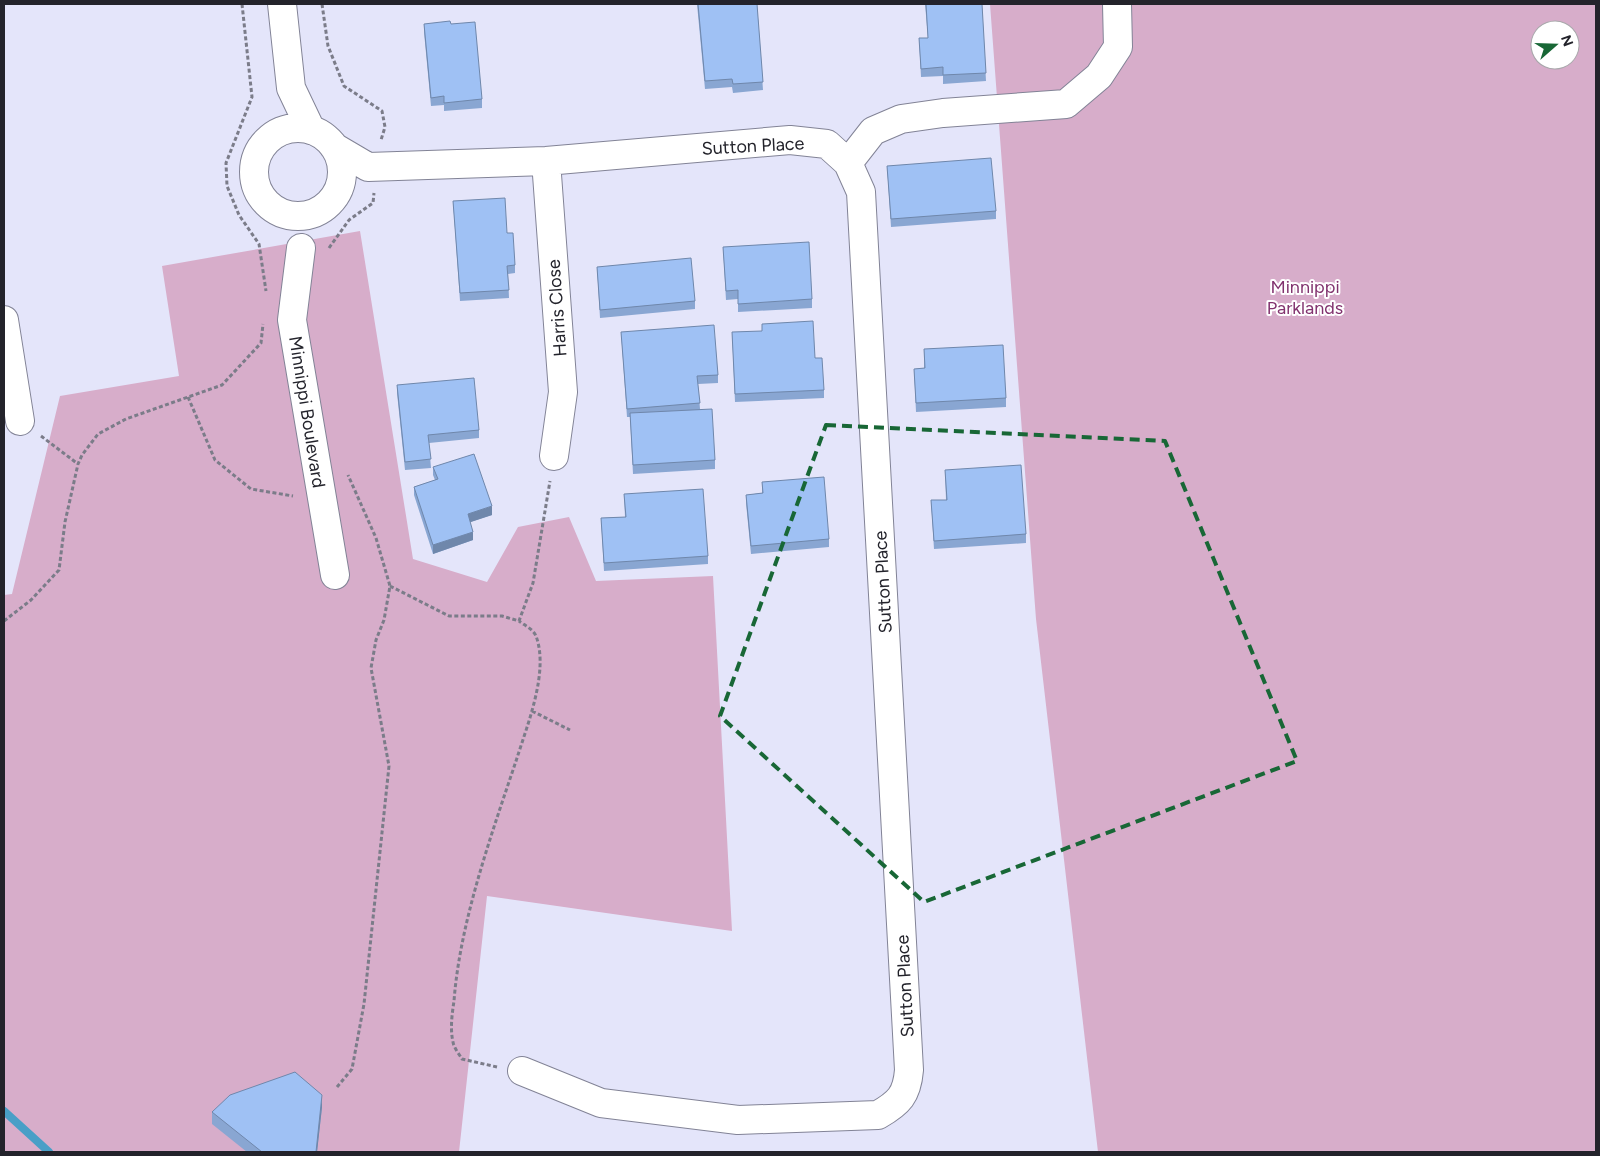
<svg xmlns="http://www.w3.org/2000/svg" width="1600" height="1156" font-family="Figtree,sans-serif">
<rect width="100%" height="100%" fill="#e4e5fa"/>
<path fill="#d7adca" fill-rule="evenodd" d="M990,4H1596V1152H1098L1036,619ZM1540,30H1570V60H1540Z
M360,231L413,559L487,582L518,527L569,517L596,581L713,576L732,931L487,896L459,1152H4V595L12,594L60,396L179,376L162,266Z"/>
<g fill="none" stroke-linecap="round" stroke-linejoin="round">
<path stroke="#499fc7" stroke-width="8" d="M4,1111L49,1152"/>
<g stroke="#828396" stroke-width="30">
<path id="minor" d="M282,4L291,88L311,130
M254 172a44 44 0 1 1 88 0a44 44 0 1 1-88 0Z
M334,147L368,167L546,161L790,140L827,144L848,163L861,192L909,1070C907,1095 899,1103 878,1115L738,1120L601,1103L522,1071
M546,161L563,392L554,456
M848,163L873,131L901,119L943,113L1066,104L1099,76L1118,47L1117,4
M301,248L292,320L335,575
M4,320L20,421"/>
</g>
<path stroke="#7b7c89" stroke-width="3" stroke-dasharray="4 2.5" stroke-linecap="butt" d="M242,4L252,97L226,163L227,186L239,215L259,244L266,291
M322,4L328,46L344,86L382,111L385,127L381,140
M329,248L349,220L373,203L374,193
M188,397L215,460L251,489L293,496
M41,436L78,464
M390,586L449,616H502L519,621L533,583L550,481
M4,621L31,600L59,570L65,522L78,464L82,455L98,434L126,419L222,385L261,343L263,324
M532,711L570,730
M497,1067L462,1059C459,1054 454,1048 453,1042C450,1029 452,1014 454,1001C460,921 492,833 517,758C528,723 549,671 536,636C533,629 524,625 519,621
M337,1087L352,1069L364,1004L389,766L371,668L376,640L384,620L390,586L376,538L348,475"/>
<use href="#minor" stroke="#fff" stroke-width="28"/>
</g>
<path fill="#89a6d2" d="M697,4H757L763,90L733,93L732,87L705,89Z
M925,4H982L986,81L943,84V76L921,77L919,38H928Z
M424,24H451L482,99V108L444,111V105L431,106L424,32Z
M887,166L996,211V219L891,227Z
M453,201L507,233L515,265V273L508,274L509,298L460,301Z
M723,247L812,299V308L738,312V299L726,300Z
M597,267L695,301V309L600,318Z
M621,332L718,375V383L698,384L700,409L715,460V469L633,474L630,417H627Z
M732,332L815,358L824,390V398L735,402Z
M924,349L1006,398V407L916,412L914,369L924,368Z
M397,385L479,430V438L429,443L431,468L405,470L397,393Z
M433,467L492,515L470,522L473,540L433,554L414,495V487L435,480L433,475Z
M945,470L1026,534V543L934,549L931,500H946Z
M762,482L829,539V547L751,554L746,503V495L762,493Z
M624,494L708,556V564L604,571L601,518L625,517Z
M322,1107L317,1152H247L212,1124V1112Z"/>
<path fill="#6f87ab" d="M492,506V515L468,523V514Z
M473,532V540L433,554V545Z
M322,1095V1107L317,1152H316Z"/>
<path fill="#9fc1f4" stroke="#6f87ab" d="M698,4H757L763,82L733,84L732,79L705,81Z
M926,4H982L986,73L943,75V67L921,69L919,38H928Z
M450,21L451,24L475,22L482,99L444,103V96L431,98L424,24Z
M991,158L996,211L891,219L887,166Z
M505,198L507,233H513L515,265L507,266L509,290L460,293L453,201Z
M809,242L812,299L738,304V290L726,291L723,247Z
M691,258L695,301L600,310L597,267Z
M813,321L815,358H822L824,390L735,394L732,332L762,331V324Z
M714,325L718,375L697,376L700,403L627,409L621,332Z
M1003,345L1006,398L916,403L914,369L925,368L924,349Z
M474,378L479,430L428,435L431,459L405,462L397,385Z
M712,409L715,460L633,465L630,413Z
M474,454L492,506L468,514L473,532L433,545L414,487L438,479L433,467Z
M1021,465L1026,534L934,541L931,500H947L945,470Z
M824,477L829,539L751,546L746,495L763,493L762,482Z
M703,489L708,556L604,563L601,518L626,517L624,494Z
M295,1072L322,1095L316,1152H262L212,1112L230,1095Z"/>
<path fill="none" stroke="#186736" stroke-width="4" stroke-dasharray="10 6" stroke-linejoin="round" d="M826,425L1165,441L1297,761L924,902L720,716Z"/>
<g text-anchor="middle" stroke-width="4" stroke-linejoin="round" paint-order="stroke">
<g font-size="18" fill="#23232b" stroke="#fff">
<text transform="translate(753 146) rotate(-3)" y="6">Sutton Place</text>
<text transform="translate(557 308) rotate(-94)" y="6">Harris Close</text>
<text transform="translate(307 412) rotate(81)" y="6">Minnippi Boulevard</text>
<text transform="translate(883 582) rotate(-93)" y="6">Sutton Place</text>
<text transform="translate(905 986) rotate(-93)" y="6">Sutton Place</text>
</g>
<g font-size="18" fill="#81326e" stroke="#fff">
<text x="1305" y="293">Minnippi<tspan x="1305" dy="21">Parklands</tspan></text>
</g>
</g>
<rect width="1600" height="1156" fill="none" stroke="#23232b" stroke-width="10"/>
<g transform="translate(1555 45) rotate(70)"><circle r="24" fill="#ffffff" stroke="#a7a7aa"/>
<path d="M0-4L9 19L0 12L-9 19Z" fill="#186736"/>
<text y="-8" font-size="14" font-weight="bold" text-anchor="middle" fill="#23232b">N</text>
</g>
</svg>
